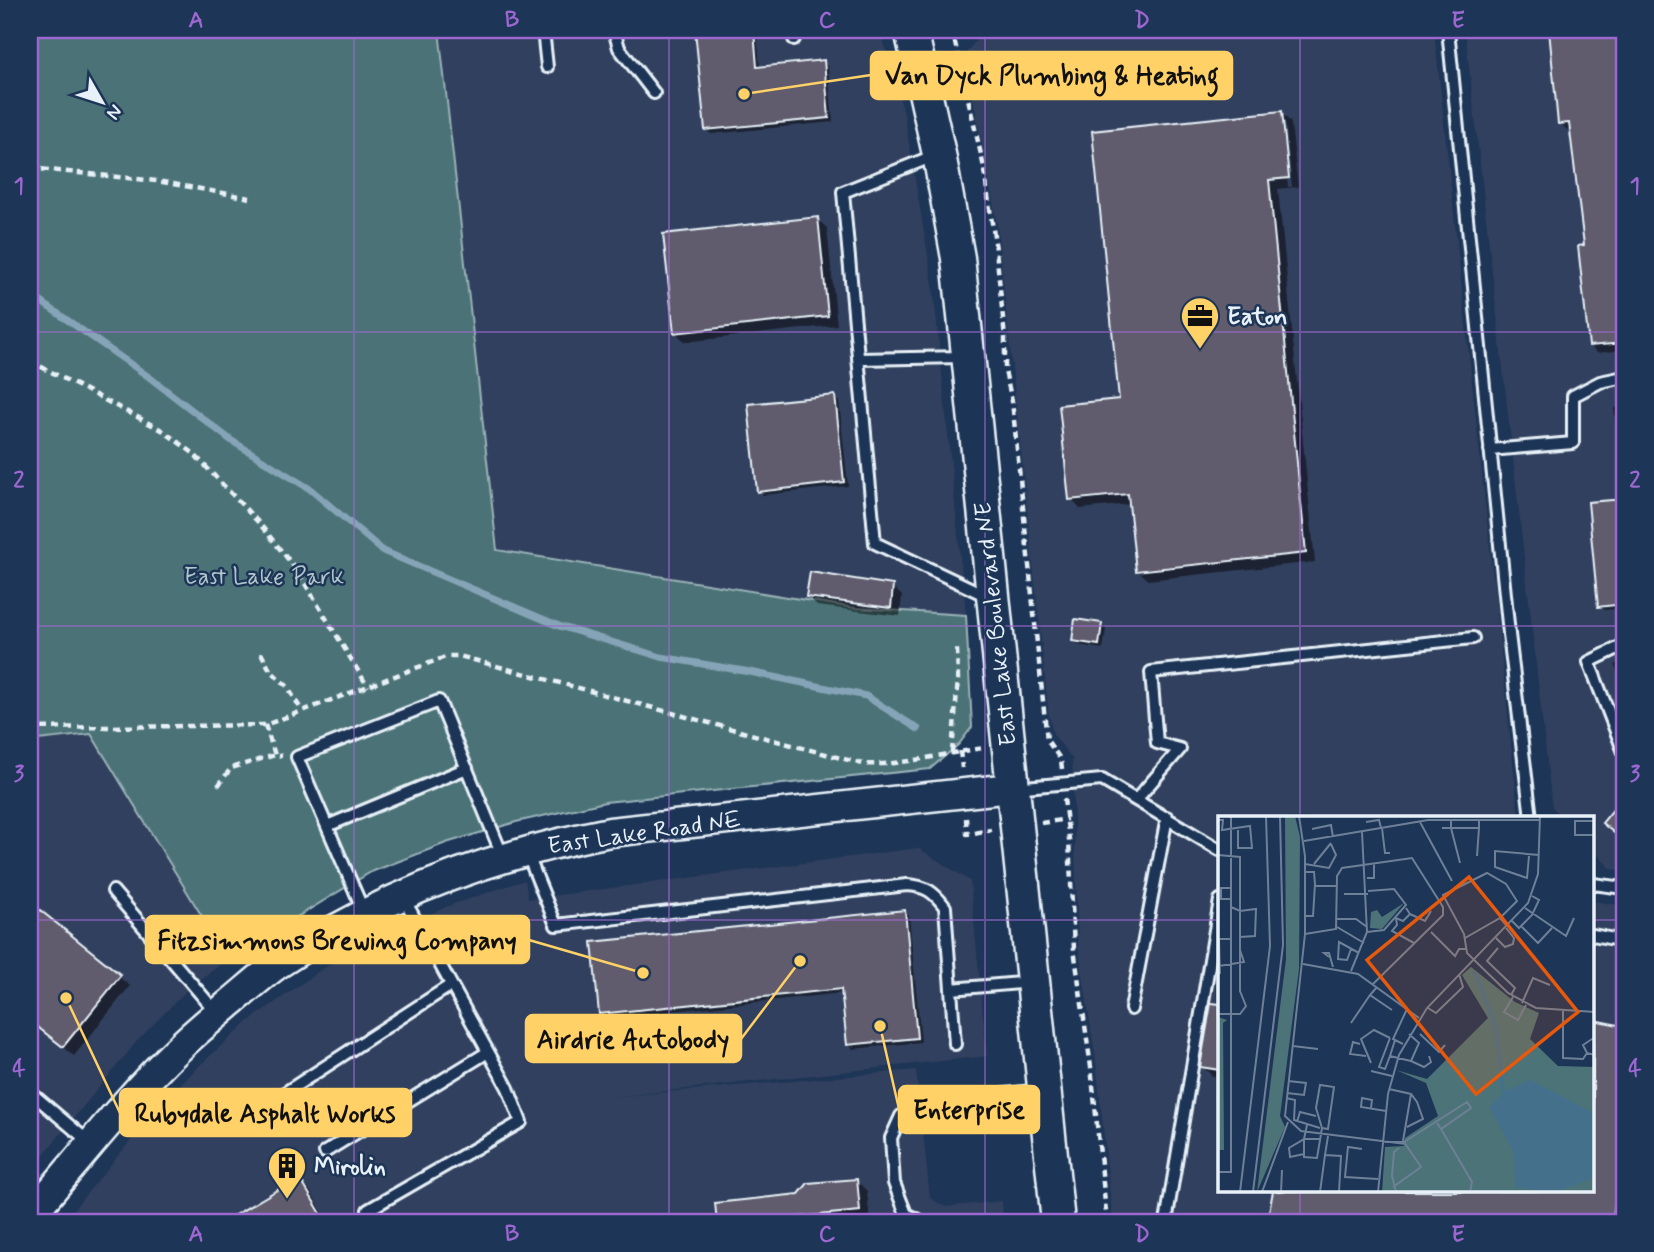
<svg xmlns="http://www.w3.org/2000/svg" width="1654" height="1252" font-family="Mynerve,sans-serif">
<rect width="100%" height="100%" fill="#1d3557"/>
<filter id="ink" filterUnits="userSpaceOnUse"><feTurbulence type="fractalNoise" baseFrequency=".0143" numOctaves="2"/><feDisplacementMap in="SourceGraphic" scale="14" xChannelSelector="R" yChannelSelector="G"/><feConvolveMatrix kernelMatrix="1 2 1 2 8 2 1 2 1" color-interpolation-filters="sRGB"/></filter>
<g filter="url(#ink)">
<path fill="#31415e" d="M440,30H880L904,114L933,285L966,615L855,608L497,550Z
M990,30H1434L1519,818H1220V1191H1593V901L1624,906V1222H1113L1096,1061L1078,943L1072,759L1053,734L1049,716L997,224L965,55L977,39Z
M1465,30H1624V871L1611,869L1593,850V818H1562L1552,807Z
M91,734L228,959L191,986L139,1039L30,1171V741Z
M918,848L970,881L987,1056L612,1097L916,1070L930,1198L945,1207L1002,1201L1003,1222H63L157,1109L200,1065L249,1021L322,969L385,935L448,906L525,880L528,899Z"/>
<path fill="#4c7377" stroke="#9ab2b8" stroke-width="2" d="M30,30H439L497,550L855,608L966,615L972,727L959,744L930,769L605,802L516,822L446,843L371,872L228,959L91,734L30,741Z"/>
<path fill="#0007" fill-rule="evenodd" d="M697,30H757L760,68L823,62L828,67L833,122L711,134L706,130Z
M1550,30H1624V350L1597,353L1590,346L1586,247L1572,130H1567L1560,123Z
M1282,113L1291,123L1298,187L1278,189L1315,562L1148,580L1138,570L1131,504L1080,509L1071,499L1121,400ZM1282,121H1285L1292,187H1288Z
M817,219L827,228L837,325L685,342L675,332Z
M835,396L839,401L848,486L763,495L759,491Z
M1624,407V498L1614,408Z
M1624,500V608L1605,610L1600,606L1590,504Z
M893,587L902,596L900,616L817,606L808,596Z
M1101,625L1106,629L1103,649L1078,645L1073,641Z
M1624,661V689L1615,665Z
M30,904L130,986L74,1056L30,1021Z
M904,912L909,916L921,1042L853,1049L848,1044L843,993L605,1018L601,1013Z
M1593,1022L1624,1028L1623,1222H1263L1255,1212L1271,1211L1274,1191H1593Z
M1220,1036V1077L1212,1076L1202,1066Z
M299,1180L309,1189L328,1222H227Z
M857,1181L867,1191L870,1222H719L717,1205L800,1196Z"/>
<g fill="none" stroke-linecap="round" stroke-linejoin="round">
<path stroke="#86a4b7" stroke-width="7" d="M30,294L149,377L232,441L310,489L383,551L559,626L661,657L750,672L866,696L918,729"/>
</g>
<path fill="#605c6d" stroke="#e8f1f8" stroke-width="2" d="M695,30H754L757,67L824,60L829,118L705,130Z
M1549,30H1624V343L1589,346L1578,246L1584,245L1569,123L1558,124Z
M1282,111L1289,178L1269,180L1306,553L1136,571L1128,494L1069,500L1059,405L1119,399L1092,131Z
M818,217L828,316L674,333L663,234Z
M835,395L844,482L757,492L748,404Z
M1624,499V604L1598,607L1588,502Z
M810,572L893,585L891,608L806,597Z
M1075,619L1102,623L1099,645L1072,641Z
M1624,796V841L1602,823Z
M30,902L121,975L63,1047L30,1021Z
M905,910L917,1038L847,1045L841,989L599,1014L592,942Z
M1211,1003L1220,1004V1070L1200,1067Z
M1593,1020L1624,1026V1149L1612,1222H1267L1273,1191H1593Z
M299,1177L326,1222H223Z
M857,1179L860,1211L789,1218L790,1222H717L715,1203L799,1194L808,1183Z"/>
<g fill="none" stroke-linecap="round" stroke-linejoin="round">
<g stroke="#e8f1f8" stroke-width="16">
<path id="service" d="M543,30L547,67
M614,30L619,48L654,93
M793,30L794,39
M1448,30L1509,634L1531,818
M936,155L843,192L875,543L989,597
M858,359L964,357
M1490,450L1573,443V396L1600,382L1624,377
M1624,645L1589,662L1624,752
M1014,788L1102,780L1220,850
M1136,800L1180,749L1157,743L1151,672L1473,638
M327,826L467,768
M527,853L556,925L907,885C926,886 934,892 945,907L955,1044
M1593,884L1624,888
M113,891L216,1012
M364,912L297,757L439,701L503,857
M1593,935L1624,941
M951,989L1032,982
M1131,1009L1167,817
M30,1092L89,1142
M283,1094L451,985
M325,1152L488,1052
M368,1210L521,1122L508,1088L403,897
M922,1222L906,1214L894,1183L891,1138L901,1116L920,1103L1042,1090
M1166,1222L1220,900"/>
</g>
<g stroke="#e8f1f8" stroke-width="33">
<path id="tertiary" d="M30,1216C79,1159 126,1098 181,1046C196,1031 213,1018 229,1004C245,991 261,976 278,964C380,896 490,855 610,832L1011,788"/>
</g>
<g stroke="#e8f1f8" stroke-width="37">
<path id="secondary" d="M911,30L939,154L958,258L1058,1222"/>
</g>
<path stroke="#e8f1f8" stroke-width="4.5" stroke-dasharray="7 5" stroke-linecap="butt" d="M952,30L983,163L996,249L1005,338V371L1012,401L1047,740L1061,760L1062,769
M30,168L157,181L250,198
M30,361L162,430L193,453L259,523L296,569L368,687
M261,653L270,670L287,686L302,711
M265,725L275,755
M30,728L265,725L448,656H459L863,764C903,766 944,753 984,748
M960,751L962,768
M952,752L958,679L957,649
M218,786L231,768L275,755L282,756
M1064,799L1069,839L1074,949L1091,1067L1107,1222
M966,818L967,834L991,830
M1041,823L1067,819"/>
<use href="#service" stroke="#1d3557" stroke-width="10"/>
<use href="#tertiary" stroke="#1d3557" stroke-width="28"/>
<use href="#secondary" stroke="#1d3557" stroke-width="32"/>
</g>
</g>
<path fill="none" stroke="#9c67d0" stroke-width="2" stroke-opacity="0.55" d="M354,30V1222M669,30V1222M985,30V1222M1300,30V818M30,332H1624M30,626H1624M30,920H1220M1593,920H1624M1300,1191V1222"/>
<defs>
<g id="office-pin" transform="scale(2.0125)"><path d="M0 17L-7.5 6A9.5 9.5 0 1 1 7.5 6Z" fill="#ffd166" stroke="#1d3557"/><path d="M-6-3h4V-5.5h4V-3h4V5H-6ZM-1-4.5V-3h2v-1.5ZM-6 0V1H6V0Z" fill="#111"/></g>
<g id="building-pin" transform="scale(2.0125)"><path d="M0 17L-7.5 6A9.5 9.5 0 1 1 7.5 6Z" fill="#ffd166" stroke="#1d3557"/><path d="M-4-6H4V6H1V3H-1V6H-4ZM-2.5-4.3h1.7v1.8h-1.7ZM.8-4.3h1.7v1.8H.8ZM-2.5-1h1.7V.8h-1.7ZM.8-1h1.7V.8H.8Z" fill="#111"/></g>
</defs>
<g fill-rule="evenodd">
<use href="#office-pin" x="1200" y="316"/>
<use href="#building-pin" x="287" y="1166"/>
</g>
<g text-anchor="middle" stroke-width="5" stroke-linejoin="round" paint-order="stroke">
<g font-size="24" font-weight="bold" fill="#e8f1f8" stroke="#1d3557" text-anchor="start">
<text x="1227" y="324">Eaton</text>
<text x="314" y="1174">Mirolin</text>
</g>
<g font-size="24" fill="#b1c5cb" stroke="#1d3557">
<text x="264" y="584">East Lake Park</text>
</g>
<g font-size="24" fill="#e8f1f8" stroke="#1d3557">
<text transform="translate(995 624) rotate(-96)" y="8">East Lake Boulevard NE</text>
<text transform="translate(644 832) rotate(-8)" y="8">East Lake Road NE</text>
</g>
</g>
<g transform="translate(1218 816)">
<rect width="376" height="376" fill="#1d3557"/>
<path d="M67,0H77L82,21L81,153L62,300L67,311L39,376L68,143ZM186,87L164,113L152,112L153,96L159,94L164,101ZM253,151L297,186L321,197L312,223L340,250L376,251V376H164L167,331L186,330L187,322L220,300L208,267L178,254L209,263L270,202L244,159ZM0,201L9,204L5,207L6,334H0Z" fill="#4c7377"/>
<path d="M312,264L376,297V362L338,376L297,372L296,337L271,291L287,275Z" fill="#45708c"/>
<path fill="none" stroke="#45708c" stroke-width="3.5" d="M257,156L278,211L285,277"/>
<path fill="none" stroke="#6e8097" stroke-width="2" d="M81,0L87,40V118L67,300L83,315L188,328M0,4H5L4,14L32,10L34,32H20V14M233,4V12H261V4M377,5H357V19H377M148,6L161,4L163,12M202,6L234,65M164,12L167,37H172M224,12H233L242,47M94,13L113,9L115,21M86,25L210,4H322M0,39L22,41V175L28,190L22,198H0M259,40L261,12M311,40L309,62L277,51V35L321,39M87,48L111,52L118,39L113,28M96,48L113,27M88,56H96L97,68L95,100H88M149,62H156V48M97,70H119M13,72H3V83H13M126,78H150M13,91L22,95L38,93L37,120L22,121M188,92L192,98L185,105L178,102L179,109L174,115L196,127M307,92L348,120L356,102M192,98L207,105L213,95M282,102L299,85L288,68L269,57L225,79L246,118L249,137L290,177L318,192L377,196M119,103H138L149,111M294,105L301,112L314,99L321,84L314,80M303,110L320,127L334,112M119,111L146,127M149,116L166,114L188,89L176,73L150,75M213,116L237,140L241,133H248M87,118L118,113L119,60L124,52L194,42L225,91V99L155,168M247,122L282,102L289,110M278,122L287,131L295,128L296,122L288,112M280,132L269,145L297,172L293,179M133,133L129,144L120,143L121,126L141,137M111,141L106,137H111L115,151M85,148L140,158L201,202M1,150L26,146L22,134M133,155L149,116L144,16M2,158L1,123H13M159,171L152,179L174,194M295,181L286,196L300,204L308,189M304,187L315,162L332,169M210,192L218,197L245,171L241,158M345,195V242L365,243L369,237M133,207L152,179M202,218L221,236L227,229M377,221L365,229L369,237L377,239M177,224L172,240L193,245L201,227L191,218M142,228L135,226L132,238L148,240M185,228L175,223L189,193M75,230L100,233M172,240L167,253L161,251L172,222M193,245L206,251L213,246L211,240M153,247L143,223L156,214L172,222M153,255L174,260M171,273L193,278L199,286L205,303L189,311M69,277L86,279L88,267L70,265M68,282L77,284L76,304L102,312M153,292L154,284L144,282L143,291L168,295M79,306L82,296L98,300M223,313L254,366L252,376M110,320L107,339L123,340L121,376M102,323H86V341L99,342L104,312L110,313L116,271L102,269L98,292L104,312M185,325L193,278M167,326H186L203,351L175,371M186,326L249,286L253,292L223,313L219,307M144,333L130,331L127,361L160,363M86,338L72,341L71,332L86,323L89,309M0,356H13V0M22,376L52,130L48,0M35,376L65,129L62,0M44,376L70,306M63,376L64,354M102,376L107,339M160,376L170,278L181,239L209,192L310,87L320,58L322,0M178,376L174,360L176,336L181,332"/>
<path fill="#e8590c" fill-opacity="0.15" stroke="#e8590c" stroke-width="3.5" d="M251,61L360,196L258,278L149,144Z"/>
<rect width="376" height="376" fill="none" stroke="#e8f1f8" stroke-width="3.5"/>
</g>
<path fill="none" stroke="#ffd166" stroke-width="2.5" d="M744 94L871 75M643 973L529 940M800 961L741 1039M880 1026L899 1109M66 998L120 1113"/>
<g fill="#ffd166" stroke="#1d3557" stroke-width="2.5">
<circle cx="744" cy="94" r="7"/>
<circle cx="643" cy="973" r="7"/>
<circle cx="800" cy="961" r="7"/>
<circle cx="880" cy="1026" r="7"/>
<circle cx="66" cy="998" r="7"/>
</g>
<g fill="#ffd166" stroke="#ffd166" stroke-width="2.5">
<rect x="871" y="52" width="361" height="47" rx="7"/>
<rect x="146" y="916" width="383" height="47" rx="7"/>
<rect x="526" y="1015" width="215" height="47" rx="7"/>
<rect x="899" y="1086" width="140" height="47" rx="7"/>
<rect x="120" y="1089" width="291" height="47" rx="7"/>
</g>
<g font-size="26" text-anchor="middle" font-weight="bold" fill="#111">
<text x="1052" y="84">Van Dyck Plumbing &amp; Heating</text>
<text x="337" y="949">Fitzsimmons Brewing Company</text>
<text x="633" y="1048">Airdrie Autobody</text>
<text x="969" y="1118">Enterprise</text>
<text x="265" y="1122">Rubydale Asphalt Works</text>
</g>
<rect width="1654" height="1252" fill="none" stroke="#1d3557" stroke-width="77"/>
<g transform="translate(102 102) rotate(129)" stroke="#1d3557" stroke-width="5" paint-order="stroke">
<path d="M0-5L12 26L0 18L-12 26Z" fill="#e8f1f8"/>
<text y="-10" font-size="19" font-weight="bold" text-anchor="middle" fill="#e8f1f8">N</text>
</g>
<rect x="38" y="38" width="1578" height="1176" fill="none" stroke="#9c67d0" stroke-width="2.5"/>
<g font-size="23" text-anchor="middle" font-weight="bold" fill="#9c67d0">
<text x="196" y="27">A</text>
<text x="512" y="27">B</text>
<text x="827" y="27">C</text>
<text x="1142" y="27">D</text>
<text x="1458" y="27">E</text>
<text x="19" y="193">1</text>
<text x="1635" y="193">1</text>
<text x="19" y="487">2</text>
<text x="1635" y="487">2</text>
<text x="19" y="781">3</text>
<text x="1635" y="781">3</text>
<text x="19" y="1075">4</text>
<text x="1635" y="1075">4</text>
<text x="196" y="1241">A</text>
<text x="512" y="1241">B</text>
<text x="827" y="1241">C</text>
<text x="1142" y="1241">D</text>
<text x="1458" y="1241">E</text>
</g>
</svg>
